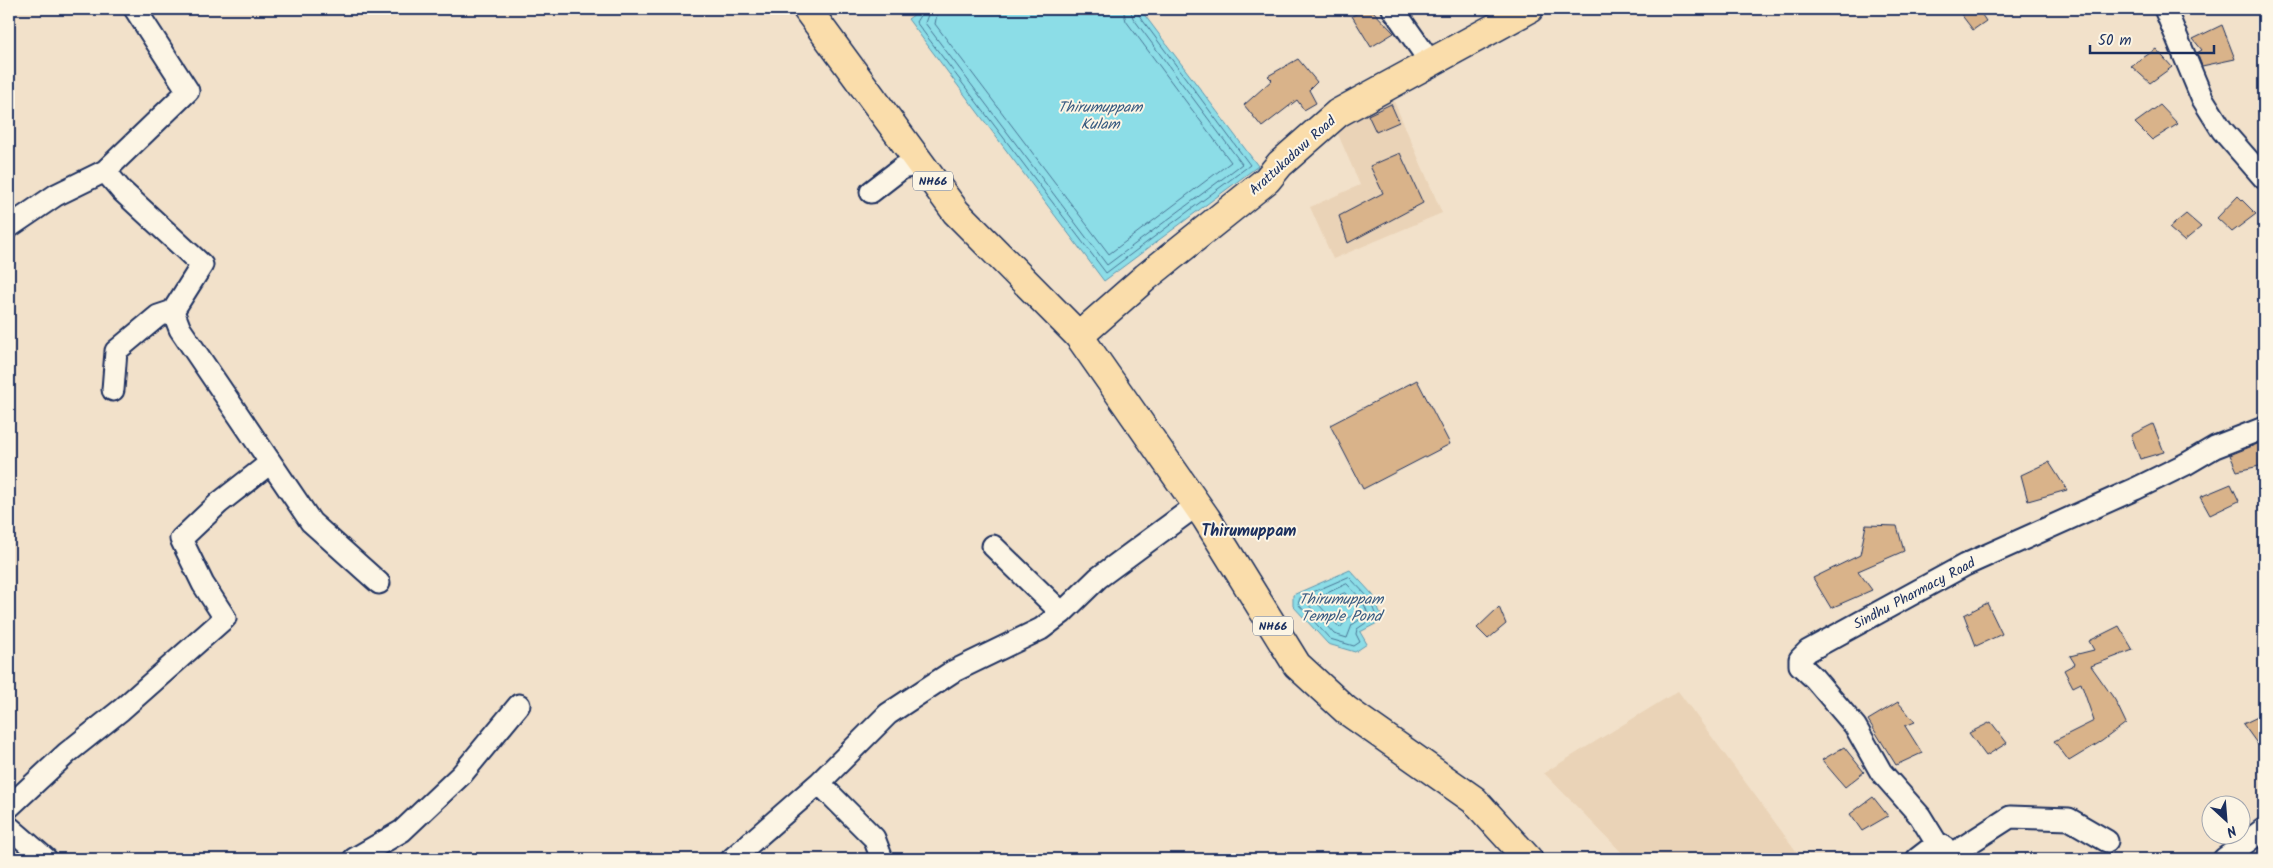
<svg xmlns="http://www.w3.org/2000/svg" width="2273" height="868" font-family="Kalam,sans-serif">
<rect width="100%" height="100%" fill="#f2e1ca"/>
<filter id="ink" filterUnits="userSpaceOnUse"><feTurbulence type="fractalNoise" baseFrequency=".02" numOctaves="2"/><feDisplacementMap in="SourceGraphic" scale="10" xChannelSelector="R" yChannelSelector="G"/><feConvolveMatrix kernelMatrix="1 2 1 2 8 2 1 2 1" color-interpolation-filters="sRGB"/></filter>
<g filter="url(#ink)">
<path fill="#ead3b7" d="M1393,99L1442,213L1333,259L1310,207L1360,185L1334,125Z
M1678,691L1802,859H1628L1544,773Z"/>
<path fill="#8cdde7" stroke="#5f97b0" d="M922,9H1140L1258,166L1104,281L908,19Z
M1350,570L1373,595L1383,620L1360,632L1367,644L1355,652L1328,644L1293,606V595Z"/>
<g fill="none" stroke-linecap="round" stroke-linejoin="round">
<path stroke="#487595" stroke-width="1" d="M924,9L916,22L1106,273L1250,165L1138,14L1137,9
M930,9L925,23L1107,265L1242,164L1133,18L1130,9
M938,9L935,24L1109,254L1231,162L1126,21L1123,9
M1349,577L1369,598L1376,616L1357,629L1356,634L1360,642L1354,646L1330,639L1298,604L1300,598Z
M1347,584L1363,601L1368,614L1352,625L1347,638L1334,634L1307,603Z
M1345,593L1357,605L1359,611L1348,618L1340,628L1319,605Z"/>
</g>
<path fill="#d9b38a" stroke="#1b2f5e" d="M1366,9H1371L1394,33L1371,47L1352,16Z
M1957,9H1978L1986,21L1973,30Z
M2222,25L2235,59L2202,66L2197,53L2202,50L2193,39Z
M2156,49L2172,67L2150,83L2131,66Z
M1298,59L1317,82L1309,90L1316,103L1304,110L1297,100L1262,127L1244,105L1272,80L1268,76Z
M1391,104L1399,122L1376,132L1368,115Z
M2160,105L2178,124L2152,140L2135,123Z
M1400,153L1423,203L1348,243L1339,216L1383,193L1370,166Z
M2238,196L2256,214L2232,232L2217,218Z
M2186,214L2201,227L2184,241L2169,228Z
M1417,380L1450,444L1363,489L1330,425Z
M2153,424L2164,452L2140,459L2131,435Z
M2260,443L2264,465L2237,471L2230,455Z
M2049,462L2067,490L2028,501L2021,475Z
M2231,484L2239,501L2210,515L2200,497Z
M1866,525L1897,526L1904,551L1858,571L1872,590L1831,608L1813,578L1860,555Z
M1987,603L2002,634L1976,646L1964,615Z
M1499,607L1506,624L1488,639L1477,628Z
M2119,626L2133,650L2091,666L2115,700L2126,723L2102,741L2069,761L2054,741L2094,721L2081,683L2073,687L2064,670L2075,664L2070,656L2094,650L2089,641Z
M1898,702L1915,722L1905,726L1922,753L1896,765L1868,720Z
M2264,714V753L2243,724Z
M1991,722L2007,743L1986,756L1969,733Z
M1844,747L1864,772L1845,787L1822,760Z
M1873,797L1888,816L1862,831L1850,814Z"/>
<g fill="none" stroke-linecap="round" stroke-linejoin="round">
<g stroke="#1b2f5e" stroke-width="25">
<path id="minor" d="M1393,9L1431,63
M2165,9L2202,98L2222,130L2264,178
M871,192L902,168L921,164
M9,227L56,195L105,171
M173,311L180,329L311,522L379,583
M113,390L116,351L158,316L173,311L202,265L121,190L105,171L188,91L135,9
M993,546L1062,613
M819,783L874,838L882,859
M9,807L67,753L121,710L225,618L203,584L181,539L219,503L270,463
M9,827L46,859
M1936,842L1954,853L2010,817L2069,819L2107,841
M354,859L402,831L462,774L519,705
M732,859L819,783L888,714L952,672L1041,629L1062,613L1098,578L1197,505
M1917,859L1930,849L1936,842L1920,816L1881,772L1855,726L1814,678L1800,665V659L1808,651L1965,565L2135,489L2186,464L2215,447L2264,428
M2224,859L2264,829"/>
</g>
<g stroke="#1b2f5e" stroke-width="31">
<path id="major" d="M1079,336L1146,277L1267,180L1280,164L1338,113L1529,9"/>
</g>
<g stroke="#1b2f5e" stroke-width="31">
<path id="highway" d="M807,9L956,212L1079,336L1206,518L1297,665L1346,710L1474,800L1528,859"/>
</g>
<use href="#minor" stroke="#fcf5e5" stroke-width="21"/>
<use href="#major" stroke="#faddab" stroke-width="28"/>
<use href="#highway" stroke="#faddab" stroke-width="28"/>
</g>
</g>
<g text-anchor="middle" stroke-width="4" stroke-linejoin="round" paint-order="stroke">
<g fill="#fcf5e5" stroke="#5e6a86" stroke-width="1">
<rect x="913" y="171.5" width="40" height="19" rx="4"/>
<rect x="1253" y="616.5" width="40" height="19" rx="4"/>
</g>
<g font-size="12" font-weight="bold" fill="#1b2f5e">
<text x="933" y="185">NH66</text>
<text x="1273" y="630">NH66</text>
</g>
<g font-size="14" fill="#1b2f5e" stroke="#fcf5e5">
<text transform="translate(1292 155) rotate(-42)" y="5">Arattukadavu Road</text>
<text transform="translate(1914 593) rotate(-28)" y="5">Sindhu Pharmacy Road</text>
</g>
<g font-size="15" font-style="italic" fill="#375a80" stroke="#fcf5e5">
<text x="1100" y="112">Thirumuppam<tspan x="1100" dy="17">Kulam</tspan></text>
<text x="1341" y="604">Thirumuppam<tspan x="1341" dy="17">Temple Pond</tspan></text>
</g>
<g font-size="16" font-weight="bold" fill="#1b2f5e" stroke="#fcf5e5">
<text x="1249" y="536">Thirumuppam</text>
</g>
</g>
<rect width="2273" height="868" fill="none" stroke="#fcf5e5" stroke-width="30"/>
<rect x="15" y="15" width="2243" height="838" fill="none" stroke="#1b2f5e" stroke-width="2" filter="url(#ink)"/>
<g transform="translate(2226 820) rotate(154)"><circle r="24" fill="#fcf5e5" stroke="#a2a6af"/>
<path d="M0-4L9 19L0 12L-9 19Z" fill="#1b2f5e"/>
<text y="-8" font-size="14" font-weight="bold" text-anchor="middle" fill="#1b2f5e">N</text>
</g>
<path d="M2090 45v8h124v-8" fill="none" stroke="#1b2f5e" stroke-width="2.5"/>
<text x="2098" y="45" font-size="15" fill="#1b2f5e" stroke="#fcf5e5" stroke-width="4" paint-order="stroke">50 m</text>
</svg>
